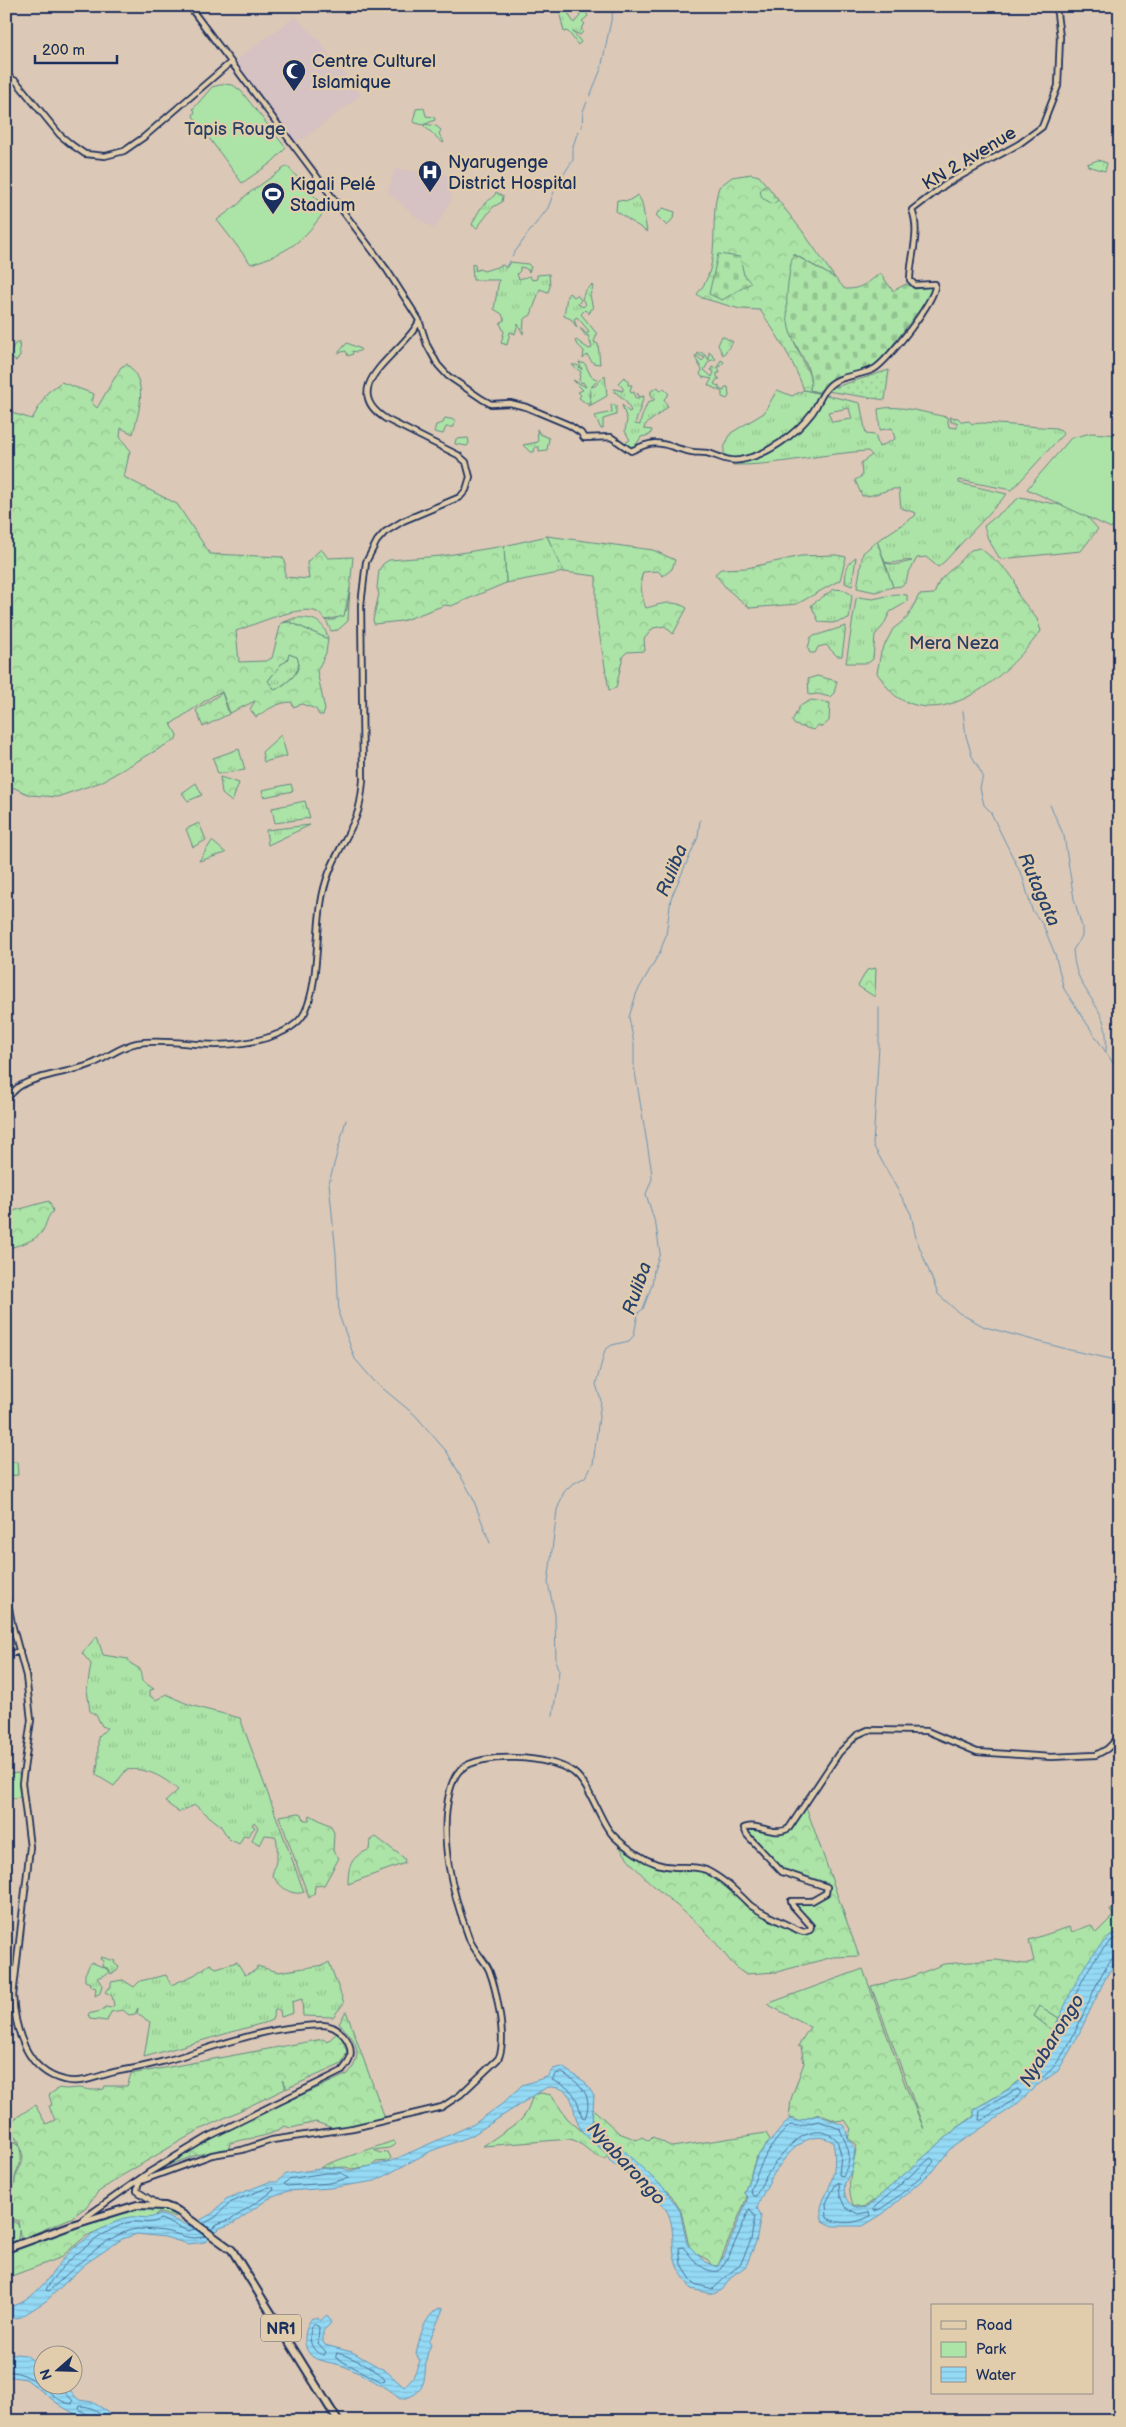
<svg xmlns="http://www.w3.org/2000/svg" width="1126" height="2427" font-family="'Balsamiq Sans',sans-serif">
<defs>
<pattern id="grass-tufts" width="24" height="20" patternUnits="userSpaceOnUse" patternTransform="scale(1.25)"><rect width="24" height="20" fill="#ace3a6"/><path d="M3 7l-1-3M5 7V3M7 7l1-3M15 17l-1-3M17 17v-4M19 17l1-3" fill="none" stroke="#93c391"/></pattern>
<pattern id="forest-crowns" width="20" height="18" patternUnits="userSpaceOnUse" patternTransform="scale(1.25)"><rect width="20" height="18" fill="#ace3a6"/><path d="M2 6a3 3 0 1 1 6 0M12 15a3 3 0 1 1 6 0" fill="none" stroke="#93c391"/></pattern>
<pattern id="cemetery-stones" width="16" height="16" patternUnits="userSpaceOnUse" patternTransform="scale(1.25)"><rect width="16" height="16" fill="#ace3a6"/><path d="M2 7V4a2 2 0 0 1 4 0v3zM10 15v-3a2 2 0 0 1 4 0v3z" fill="#93c391"/></pattern>
<pattern id="garden-dots" width="8" height="8" patternUnits="userSpaceOnUse" patternTransform="scale(1.25)"><rect width="8" height="8" fill="#ace3a6"/><path d="M2 2h.1M6 6h.1" fill="none" stroke="#93c391" stroke-width="1.8" stroke-linecap="round"/></pattern>
<pattern id="water-rules" width="6" height="5" patternUnits="userSpaceOnUse" patternTransform="scale(1.25)"><rect width="6" height="5" fill="#94daf5"/><path d="M0 2.5h6" fill="none" stroke="#7fbbd4"/></pattern>
</defs>
<rect width="100%" height="100%" fill="#dcc8b6"/>
<filter id="ink" filterUnits="userSpaceOnUse"><feTurbulence type="fractalNoise" baseFrequency=".02" numOctaves="2"/><feDisplacementMap in="SourceGraphic" scale="10" xChannelSelector="R" yChannelSelector="G"/><feConvolveMatrix kernelMatrix="1 2 1 2 8 2 1 2 1" color-interpolation-filters="sRGB"/></filter>
<g filter="url(#ink)">
<path fill="#d6c1c3" d="M295,17L317,38L361,95L305,138L296,141L291,140L235,64L241,56Z
M395,169L454,176L450,202L435,229L419,219L388,192Z"/>
<path fill="url(#grass-tufts)" stroke="#648982" fill-rule="evenodd" d="M558,6L565,8L574,23L580,16L577,11L580,9L579,6H583L588,16L582,21L585,24L581,28L583,32L580,35L573,32L581,42L578,45C574,40 571,34 567,31L564,32Z
M424,108L426,116L434,117L435,120L423,125L413,122L416,109Z
M425,124L436,126L441,130L439,134L444,142L443,143L424,126Z
M496,192L503,196L502,202L493,207L477,228L472,225C473,221 481,207 484,204C490,198 493,200 496,192Z
M638,195L642,203L647,232L616,211L617,200L628,201Z
M510,262L528,264L531,267L529,272L525,268L520,267V271L517,274L519,279L530,276L532,280L537,279V275L549,274L550,286L548,292L540,289L531,315L524,319L523,334L518,324L515,334L510,332L507,345L501,343L504,332L500,323L504,320L502,314L494,309L499,280H473L472,264L475,265L476,271L479,269L484,271L503,265L506,268Z
M592,285L593,287L590,295L593,309H590L589,314L585,310L581,314L597,334L594,342L598,344L600,364L593,363L587,355L583,359L584,351L575,342L576,340L589,349L592,348L588,335L586,336L580,328L587,334L589,331L577,317L574,319L577,328L571,319L564,316L567,296L569,293L574,297L577,295L581,300L578,304L583,307L586,304L582,299L585,291Z
M19,341L20,356L16,361L9,356L14,345Z
M709,352L716,359L709,361L704,370L712,377L714,372L711,370L712,367L717,368L721,360L724,362L718,368L720,373H717V377L720,379H717L714,384L718,386L719,385V389L724,391L725,387H728L729,396L727,399L722,397V392L708,385L712,379L702,377L700,374L702,370L695,357L696,355L702,361L705,358L697,354C702,350 706,356 709,360Z
M579,362L585,364L591,376L598,380L591,387L595,386L605,375L607,396L591,405L590,389V406L579,398L581,395L578,392L583,390L573,380L586,387L583,382L582,383L579,380L581,372L572,365H577L582,370Z
M624,377L628,380V385H632L630,390L631,393L634,392L635,398H639L637,393L640,397L644,396L635,424L640,425C640,420 646,406 648,402L654,400L655,398H651V391L658,387L660,391L664,389L669,394L664,399L668,407L645,425L644,429L652,430L650,435L641,437L636,445L628,448L625,443L630,440L625,431L627,420L622,405L629,412L631,411L626,401L615,392L614,389L623,391V388L618,383Z
M777,390L792,396L804,390L860,403L866,434L875,435L879,447L895,439L892,428L880,430L878,409C900,404 924,413 947,417L949,427L957,428V422H951L950,417L958,418L962,422L969,421L972,424L982,423L1056,428L1061,430L1063,434L1012,490L959,480V483L1007,494L945,561L938,567L926,557L917,558L908,574L906,582L901,586L893,587L885,563L895,565L912,561C902,559 895,565 885,562L877,541L915,516L916,513L901,508L899,489C889,487 875,497 862,496L855,480L862,476L861,463L872,455L868,451C823,453 778,466 733,465L724,455V448L731,433L764,413ZM849,408L852,419L832,422L828,412Z
M611,404L616,406V415L603,419V428L601,429L595,416L612,412Z
M537,429L540,434L549,438L547,450L539,451V447H535L534,452H530L523,445L538,442Z
M547,536L564,572L506,583L504,546Z
M856,557L852,586L845,583C846,571 846,563 856,557Z
M350,588L348,621L338,630L331,631L326,620H334L347,610Z
M834,589L844,590L852,595L849,619L832,623L819,622L811,605Z
M896,594L907,595V602L890,612L883,626L875,635L873,659L868,663H846L856,599L858,597L873,599Z
M295,618C312,617 324,620 328,639L290,622H284Z
M846,626L842,656H837L826,645L818,647L815,653H810L808,648L811,637Z
M289,654L297,657C304,672 286,683 275,690L268,681Z
M281,735L287,756L264,762L262,752Z
M239,749L245,770L218,774L213,758Z
M305,801L310,818L275,823L272,808Z
M310,825L268,845L266,830Z
M212,841L226,853L199,861Z
M6,1462H17L18,1475L6,1476Z
M97,1636L103,1655L128,1659L130,1663L140,1669L142,1681L154,1689L150,1690V1696L156,1700L167,1694C190,1708 215,1711 240,1718L304,1892C290,1897 279,1885 272,1875C276,1864 280,1846 275,1836L265,1835L260,1845L252,1840L258,1827L254,1822L252,1825L255,1827L248,1836L244,1835L239,1844L229,1839L220,1825L195,1805L179,1812L165,1802L178,1790C164,1777 146,1767 126,1770L114,1786L96,1775L98,1763V1737L107,1728L102,1726L96,1715L90,1711L87,1690L91,1664L82,1653Z
M101,1957L115,1961L114,1963L119,1967L117,1971L111,1974L107,1968L102,1966L104,1961L100,1959Z
M91,1962L107,1969L109,1973L97,1978L102,1985L100,1993L95,1996L96,1988L90,1986L91,1983L85,1981V1974Z
M237,1962L245,1975L256,1970L257,1966L278,1972L324,1965L329,1962L344,2003L333,2017L303,2016L302,1999L292,2002L293,2013L281,2017L280,2010H275L272,2020L267,2022L144,2057L150,2022L137,2014L138,2008L135,2014L129,2015L123,2010L111,2012L107,2021L90,2019L88,2014L101,2011L106,2007L111,2008L114,2005L112,1996L105,1992L107,1989L111,1987V1982L123,1980L134,1987L140,1981L166,1975L171,1985L194,1975L210,1964L216,1968Z
M1040,2006L1059,2018L1053,2031L1034,2016Z
M6,2143H18C27,2167 14,2164 15,2184L6,2193Z"/>
<path fill="url(#forest-crowns)" stroke="#648982" fill-rule="evenodd" d="M1098,160L1107,163L1105,171L1088,166L1087,164Z
M751,174L759,176L803,232L835,278L794,254C791,278 784,305 790,328C794,347 806,364 812,383L833,381L820,393L804,390C793,360 778,336 760,310L740,309L702,298L697,294C723,266 708,220 719,187L732,177Z
M722,336L733,342L723,355L718,345Z
M347,343L359,348L361,350L357,352L352,351L353,354L348,356L346,351L338,353Z
M127,364C149,384 139,409 133,434L121,428L120,437L130,450L124,477L177,504L210,554L282,557L285,561V577L309,579L307,562L321,549L328,558L353,557L350,588L344,616L326,620C324,618 320,614 317,612C301,604 253,625 236,631L239,662L266,661L272,658L281,623L290,622L328,639L326,653L317,671L325,710L323,715H319L316,709L302,704L293,707L292,702C278,702 267,710 256,717L250,709L255,701L230,713L222,692L214,695L171,724L177,735L176,739L101,782L57,797L30,795L6,784V404L15,414L32,419L47,393L61,382L94,394L92,403L97,408L121,367ZM289,654L297,657C304,672 286,684 275,690L268,681L281,664L287,661Z
M1020,497L1080,509L1098,529L1081,551L1000,559L988,539L984,526Z
M547,536L653,550L675,560L672,569L663,576L658,571L643,572C639,582 642,599 646,608C662,604 672,599 687,608L673,634L665,626L653,628L644,639L645,651L627,652L623,656L616,688L609,690L596,614V576L564,572Z
M877,541L893,587L875,592L857,588L863,553Z
M504,546L506,583L451,606L445,605L402,621L374,624L373,620L379,594L377,588L379,570L383,564L389,560L441,556Z
M980,548L1007,570L1015,581L1018,595L1037,619L1041,631C1011,670 950,731 897,697C889,691 883,681 877,673L881,652L893,629L907,618L919,595L934,594L940,580L971,550Z
M836,555L846,557L840,580L797,604L750,608L727,589L715,574L721,569L747,568L801,556Z
M817,676L837,681L834,693L830,697L818,694L809,695L808,679Z
M222,693L229,714L203,727L196,710Z
M811,700L830,703L829,721L822,727L818,725L814,730L795,725L792,721L800,706Z
M220,777L239,783L232,802L222,794Z
M196,783L202,795L188,801L182,793Z
M291,784L293,791L264,797L262,790Z
M199,823L206,840L193,847L186,829Z
M876,968L875,997L858,986L867,970Z
M49,1201L53,1211C46,1218 47,1224 42,1232C34,1242 18,1245 6,1249V1213Z
M805,1804L859,1956L833,1957L777,1972L745,1974C730,1965 721,1947 708,1934C677,1902 639,1881 616,1841L649,1862L705,1871L733,1889L749,1905L806,1934L812,1932L814,1926L794,1902H815L826,1896L830,1891L828,1883L782,1868L746,1828L784,1833L788,1831Z
M299,1813L302,1814L304,1820H309L310,1815L331,1826L334,1833L333,1851L339,1858L324,1885L315,1886L314,1894L309,1898L279,1816Z
M376,1837L404,1858L405,1863L348,1884C348,1866 351,1856 369,1850L370,1840Z
M1114,1908L1120,1911V1930C1087,1948 1078,1988 1059,2018L1040,2006L1034,2016L1053,2031C1037,2075 1012,2088 974,2109V2116L957,2128L882,2194L866,2206L861,2207L853,2205C845,2181 853,2169 857,2145L848,2138L851,2129L845,2120L836,2121L819,2114L796,2122L795,2119L789,2118L791,2099L804,2063L801,2047L798,2046L810,2027L767,2004L863,1969L906,2087L924,2129L871,1986L908,1978L944,1964L996,1960L1025,1964L1034,1961L1029,1940L1069,1927L1072,1932L1091,1925L1096,1933L1113,1916L1110,1909Z
M346,2011L385,2118L335,2129L316,2122L291,2128L284,2126C268,2139 248,2137 230,2143L229,2148L196,2155L161,2168L228,2129L348,2074C364,2055 357,2039 339,2024Z
M337,2033L342,2038L347,2052L342,2064L286,2089V2085L282,2080L285,2085V2089L199,2130L118,2178L97,2193L86,2207L71,2218L21,2239L19,2229L18,2240L6,2245V2219L17,2223L19,2227L18,2221L6,2217V2193L15,2184C14,2172 23,2168 23,2157C22,2151 19,2146 19,2141L6,2143V2125L17,2140L7,2124L35,2105L46,2124L55,2120L49,2106L52,2105L49,2095L59,2088C67,2090 73,2088 80,2088C89,2090 95,2091 104,2089L105,2086H127L131,2074L323,2039L327,2042Z
M541,2093L551,2095L567,2118L608,2155L606,2159C591,2157 584,2142 570,2139L483,2146L521,2120L527,2112L533,2095Z
M593,2109L619,2133L637,2140L642,2137L649,2141L653,2137L672,2147L766,2133L770,2140L756,2158L744,2193L747,2197L718,2266H712L708,2260L695,2253L689,2246L681,2211L671,2195L602,2132L591,2117Z
M393,2141L396,2144L389,2148L374,2150L380,2153L388,2152L391,2158L388,2161L376,2162L372,2166L351,2169L346,2167L320,2168L327,2164Z
M137,2207L162,2208L180,2215L173,2217L158,2212L155,2217L149,2219L127,2218L86,2236L60,2258L6,2278V2251Z"/>
<path fill="url(#cemetery-stones)" stroke="#648982" d="M766,184L778,200L773,204L762,198L760,191Z
M718,254L740,257L744,275L751,283L722,300L709,294Z
M793,254L835,278L845,289C859,290 870,282 880,273L893,291L906,284L915,289L930,287L934,291L878,364L833,381L818,392L810,390C815,368 794,348 789,328C784,304 788,277 793,254Z"/>
<path fill="#ace3a6" stroke="#648982" d="M224,84L233,85L241,91L286,148L271,163L242,183L193,116L195,111L193,109L212,87Z
M287,166L326,209C303,242 289,252 251,264L217,220L240,203L245,196Z
M663,208L675,212L674,217L667,226L656,215Z
M445,418L455,420L454,427H446L443,434L434,432L436,425L443,423Z
M1091,433L1120,435V524L1111,528L1027,489L1071,438Z
M468,438L469,443L467,446L455,444L456,439Z
M19,1773L21,1797L6,1799V1774Z"/>
<path fill="url(#garden-dots)" stroke="#648982" d="M889,370L885,400L827,391L832,388Z"/>
<path fill="url(#water-rules)" stroke="#6496b9" d="M1120,1930V1956L1107,1975L1075,2042L1058,2071L1036,2086L1016,2105L949,2150L935,2169L884,2213L863,2226H833L823,2222C817,2206 825,2199 830,2185C835,2171 836,2157 833,2142C799,2120 767,2182 757,2208L761,2215L756,2242L746,2266L732,2276L722,2290L713,2294L691,2289C687,2281 680,2274 677,2266C670,2249 676,2230 668,2213C656,2189 629,2176 609,2160L608,2154C600,2147 585,2137 580,2128C570,2109 578,2086 547,2087L471,2136L431,2151L375,2181L330,2188L288,2191L268,2199L234,2223L220,2228L205,2242L188,2244L165,2237L137,2234L122,2239L85,2264L46,2301L21,2317L6,2320V2307C37,2305 53,2266 74,2248C88,2237 112,2220 130,2217C143,2216 148,2221 159,2214L190,2226L213,2213L226,2199L269,2182H277L286,2174L326,2168H342L350,2171L391,2161L474,2124L502,2104L522,2085L547,2077L553,2069L562,2067L585,2082L594,2096L592,2122L665,2189L680,2211L687,2244L705,2262L717,2267L725,2254L748,2198L744,2193L757,2157L789,2119L798,2121L818,2115L845,2126L848,2138L855,2147C854,2154 854,2162 852,2168C851,2173 847,2178 845,2183C842,2199 851,2211 867,2207L957,2128L974,2117V2109C998,2096 1021,2085 1037,2061C1064,2022 1076,1954 1120,1930Z
M439,2308L443,2309L429,2342L431,2345C419,2365 436,2394 400,2399C385,2386 364,2375 346,2367C337,2363 328,2363 319,2360C300,2354 303,2330 312,2318H318L320,2321L327,2315L331,2323L323,2331V2342L325,2345L352,2352L386,2371L404,2387L413,2377L420,2361L416,2354C420,2337 423,2318 439,2308Z
M6,2353L26,2355L42,2368V2384L64,2385L79,2400L92,2402L107,2411L114,2421H88L61,2406L26,2379L6,2376Z"/>
<g fill="none" stroke-linecap="round" stroke-linejoin="round">
<path stroke="#4b739a" stroke-width="1" d="M1120,1935C1087,1953 1071,2010 1054,2042C1047,2056 1038,2068 1028,2080L1029,2083C1074,2076 1095,1957 1120,1954
M562,2073C581,2083 594,2096 585,2118L582,2117C576,2095 574,2089 552,2080L556,2074Z
M1018,2089L1021,2093L1012,2101L982,2120H979L980,2111Z
M819,2121L840,2129C848,2150 854,2154 843,2176L839,2175L841,2155L837,2140C805,2110 767,2170 756,2196H753L750,2191C760,2164 769,2145 790,2125L799,2126Z
M931,2158L934,2161C928,2172 884,2211 874,2211V2208Z
M326,2173H341L349,2178L330,2183L287,2186L284,2184L289,2179Z
M839,2183L840,2196L845,2207L858,2214L869,2212L870,2216C857,2224 840,2225 827,2218L826,2203L836,2184Z
M750,2209L755,2216L751,2240L741,2263L713,2289L694,2284L681,2264L679,2248L683,2247C692,2258 704,2274 719,2271L729,2256Z
M203,2224L216,2217L229,2203L269,2187L274,2188L273,2191L232,2219L217,2224L211,2230
M195,2229L188,2231L161,2219C147,2226 144,2221 131,2222C107,2226 54,2268 46,2290L49,2291C70,2272 108,2232 137,2229C145,2229 155,2230 164,2231C179,2233 190,2242 205,2236
M314,2324L319,2327L318,2343L326,2352L324,2355C310,2353 306,2334 314,2324Z
M337,2353C347,2355 383,2371 385,2381L382,2382L336,2358Z
M6,2371C41,2373 50,2402 72,2404L73,2401L62,2389L61,2384
M90,2421L88,2415L79,2409L80,2406C91,2406 101,2412 108,2421"/>
<path stroke="#6496b9" stroke-width="1" d="M590,96L601,69L614,6
M582,127L583,111L587,102
M554,189L573,160V146L578,131
M526,236L548,208L554,192
M512,256L525,238
M506,266L510,261
M963,711L966,736L972,756L983,776L980,788L984,805L990,811L1023,878L1032,910L1043,925L1055,954L1064,989L1113,1063L1120,1066
M1050,805L1064,836L1074,899L1082,927V936L1073,950C1074,959 1075,969 1079,977C1093,1007 1109,1013 1106,1051
M879,1008V1046L873,1145L911,1214L916,1238L938,1294L959,1313L985,1327L1070,1350L1120,1361
M346,1120L329,1183L336,1254L339,1315L355,1359L375,1382L415,1415L447,1452L472,1496L490,1543
M553,1716L559,1671L556,1663L555,1615L548,1583L557,1510L564,1492L571,1485L585,1477L593,1464L601,1401L596,1384L605,1350L612,1345L629,1341L634,1335L638,1313L643,1309L652,1285L654,1270L660,1253L656,1226L646,1194L652,1179L651,1167L634,1066V1044L629,1017L637,992L660,952L666,935L671,898L698,837L700,820"/>
<g stroke="#1b2f5e" stroke-width="8">
<path id="secondary" d="M189,6L387,270L419,320L427,345L438,365L448,376L482,399L491,404L510,403L526,407L569,425L581,433L584,438L611,437L631,451C661,436 662,446 692,452C697,453 702,452 707,453C719,456 727,462 740,460C768,455 795,435 812,413C818,405 821,394 828,387C838,375 861,376 874,369C887,362 938,298 935,284L915,285L910,280C910,257 921,233 912,210L946,184L1019,144L1042,127L1058,86L1060,37L1056,6
M6,76L16,81L60,135L72,145L85,154L105,156L124,151L144,137L231,62
M6,1099C11,1095 15,1089 20,1086C41,1074 70,1073 92,1064C107,1058 121,1046 137,1043C163,1039 190,1045 216,1045C242,1045 292,1038 305,1012C320,980 315,928 323,893C329,864 345,843 356,817C361,805 362,792 363,780L361,605L366,562L377,541L385,532L403,521L460,497L466,490L470,477L466,462L458,455L386,419C334,386 406,352 419,321
M6,1592L12,1624L26,1676L31,1720L22,1783L30,1847L13,1996C15,2029 26,2071 64,2080C83,2085 101,2074 119,2071C187,2061 251,2026 322,2025C338,2025 354,2041 350,2058C349,2063 345,2067 342,2071L208,2137L148,2173L83,2219
M6,1655L20,1651
M160,2206L137,2191L138,2184L141,2181L212,2155L242,2150L272,2140L353,2128L442,2107L460,2095L498,2059C508,2042 496,1988 489,1970C484,1959 473,1950 469,1938C452,1892 438,1839 450,1790C452,1783 455,1775 460,1770C480,1751 552,1756 573,1772C588,1783 598,1814 608,1829C615,1840 627,1847 637,1854C649,1862 662,1867 676,1867C686,1867 696,1866 706,1870C724,1879 737,1892 750,1905C756,1910 796,1930 804,1932L810,1930L811,1926L793,1906L791,1901H812L826,1893L827,1887L782,1872L747,1835L744,1828C758,1822 774,1838 789,1828L839,1753L857,1735L868,1730L927,1731L977,1752L1051,1757L1096,1755L1107,1749L1120,1736"/>
</g>
<g stroke="#1b2f5e" stroke-width="10">
<path id="highway" d="M6,2249L75,2224L137,2205L165,2206L178,2211L232,2250L338,2421"/>
</g>
<use href="#secondary" stroke="#e1cdab" stroke-width="4.5"/>
<use href="#highway" stroke="#e1cdab" stroke-width="6"/>
</g>
</g>
<defs>
<g id="mosque-pin" transform="scale(1.25)"><path d="M0 17L-7.5 6A9.5 9.5 0 1 1 7.5 6Z" fill="#1b2f5e" stroke="#e1cdab"/><path d="M3.5-4.9A6 6 0 1 0 3.5 4.9A5 5 0 1 1 3.5-4.9Z" fill="#fff"/></g>
<g id="hospital-pin" transform="scale(1.25)"><path d="M0 17L-7.5 6A9.5 9.5 0 1 1 7.5 6Z" fill="#1b2f5e" stroke="#e1cdab"/><path d="M-5-5h3v3.5h4V-5h3V5h-3V1.5h-4V5h-3Z" fill="#fff"/></g>
<g id="stadium-pin" transform="scale(1.25)"><path d="M0 17L-7.5 6A9.5 9.5 0 1 1 7.5 6Z" fill="#1b2f5e" stroke="#e1cdab"/><path d="M0-5a6.5 5 0 1 0 0 10a6.5 5 0 1 0 0-10ZM-3.5-1.8h7v3.6h-7Z" fill="#fff"/></g>
</defs>
<g fill-rule="evenodd">
<use href="#mosque-pin" x="294" y="71"/>
<use href="#hospital-pin" x="430" y="172"/>
<use href="#stadium-pin" x="273" y="194"/>
</g>
<g text-anchor="middle" stroke-width="4.5" stroke-linejoin="round" paint-order="stroke">
<rect fill="#e1cdab" stroke="#565e75" stroke-width="1" x="261" y="2314.5" width="40" height="27" rx="4"/>
<g font-size="16" font-weight="bold" fill="#1b2f5e">
<text x="281" y="2334">NR1</text>
</g>
<g font-size="18" fill="#1b2f5e" stroke="#e1cdab" text-anchor="start">
<text x="312" y="67">Centre Culturel<tspan x="312" dy="21">Islamique</tspan></text>
<text x="448" y="168">Nyarugenge<tspan x="448" dy="21">District Hospital</tspan></text>
<text x="290" y="190">Kigali Pelé<tspan x="290" dy="21">Stadium</tspan></text>
</g>
<g font-size="18" fill="#2a4165" stroke="#e1cdab">
<text x="235" y="135">Tapis Rouge</text>
<text x="954" y="649">Mera Neza</text>
</g>
<g font-size="18" fill="#1b2f5e" stroke="#e1cdab">
<text transform="translate(969 158) rotate(-31)" y="6">KN 2 Avenue</text>
</g>
<g font-size="19" font-style="italic" fill="#27406d" stroke="#e1cdab">
<text transform="translate(671 870) rotate(-68)" y="7">Ruliba</text>
<text transform="translate(1040 889) rotate(66)" y="7">Rutagata</text>
<text transform="translate(636 1288) rotate(-71)" y="7">Ruliba</text>
<text transform="translate(1051 2040) rotate(-58)" y="7">Nyabarongo</text>
<text transform="translate(627 2163) rotate(47)" y="7">Nyabarongo</text>
</g>
</g>
<rect width="1126" height="2427" fill="none" stroke="#e1cdab" stroke-width="25"/>
<rect x="12" y="12" width="1101" height="2402" fill="none" stroke="#1b2f5e" stroke-width="2" filter="url(#ink)"/>
<rect x="931" y="2304" width="162" height="90" fill="#e1cdab" stroke="#928e8c"/>
<rect x="941" y="2321" width="25" height="8" fill="#e1cdab" stroke="#928e8c"/>
<text x="976" y="2330" font-size="15" fill="#1b2f5e">Road</text>
<rect x="941" y="2342" width="25" height="15" fill="#ace3a6" stroke="#928e8c"/>
<text x="976" y="2354" font-size="15" fill="#1b2f5e">Park</text>
<rect x="941" y="2367" width="25" height="15" fill="url(#water-rules)" stroke="#928e8c"/>
<text x="976" y="2380" font-size="15" fill="#1b2f5e">Water</text>
<g transform="translate(58 2370) rotate(250)"><circle r="24" fill="#e1cdab" stroke="#928e8c"/>
<path d="M0-4L9 19L0 12L-9 19Z" fill="#1b2f5e"/>
<text y="-8" font-size="14" font-weight="bold" text-anchor="middle" fill="#1b2f5e">N</text>
</g>
<path d="M35 55v8h82v-8" fill="none" stroke="#1b2f5e" stroke-width="2.5"/>
<text x="42" y="55" font-size="15" fill="#1b2f5e" stroke="#e1cdab" stroke-width="4" paint-order="stroke">200 m</text>
</svg>
